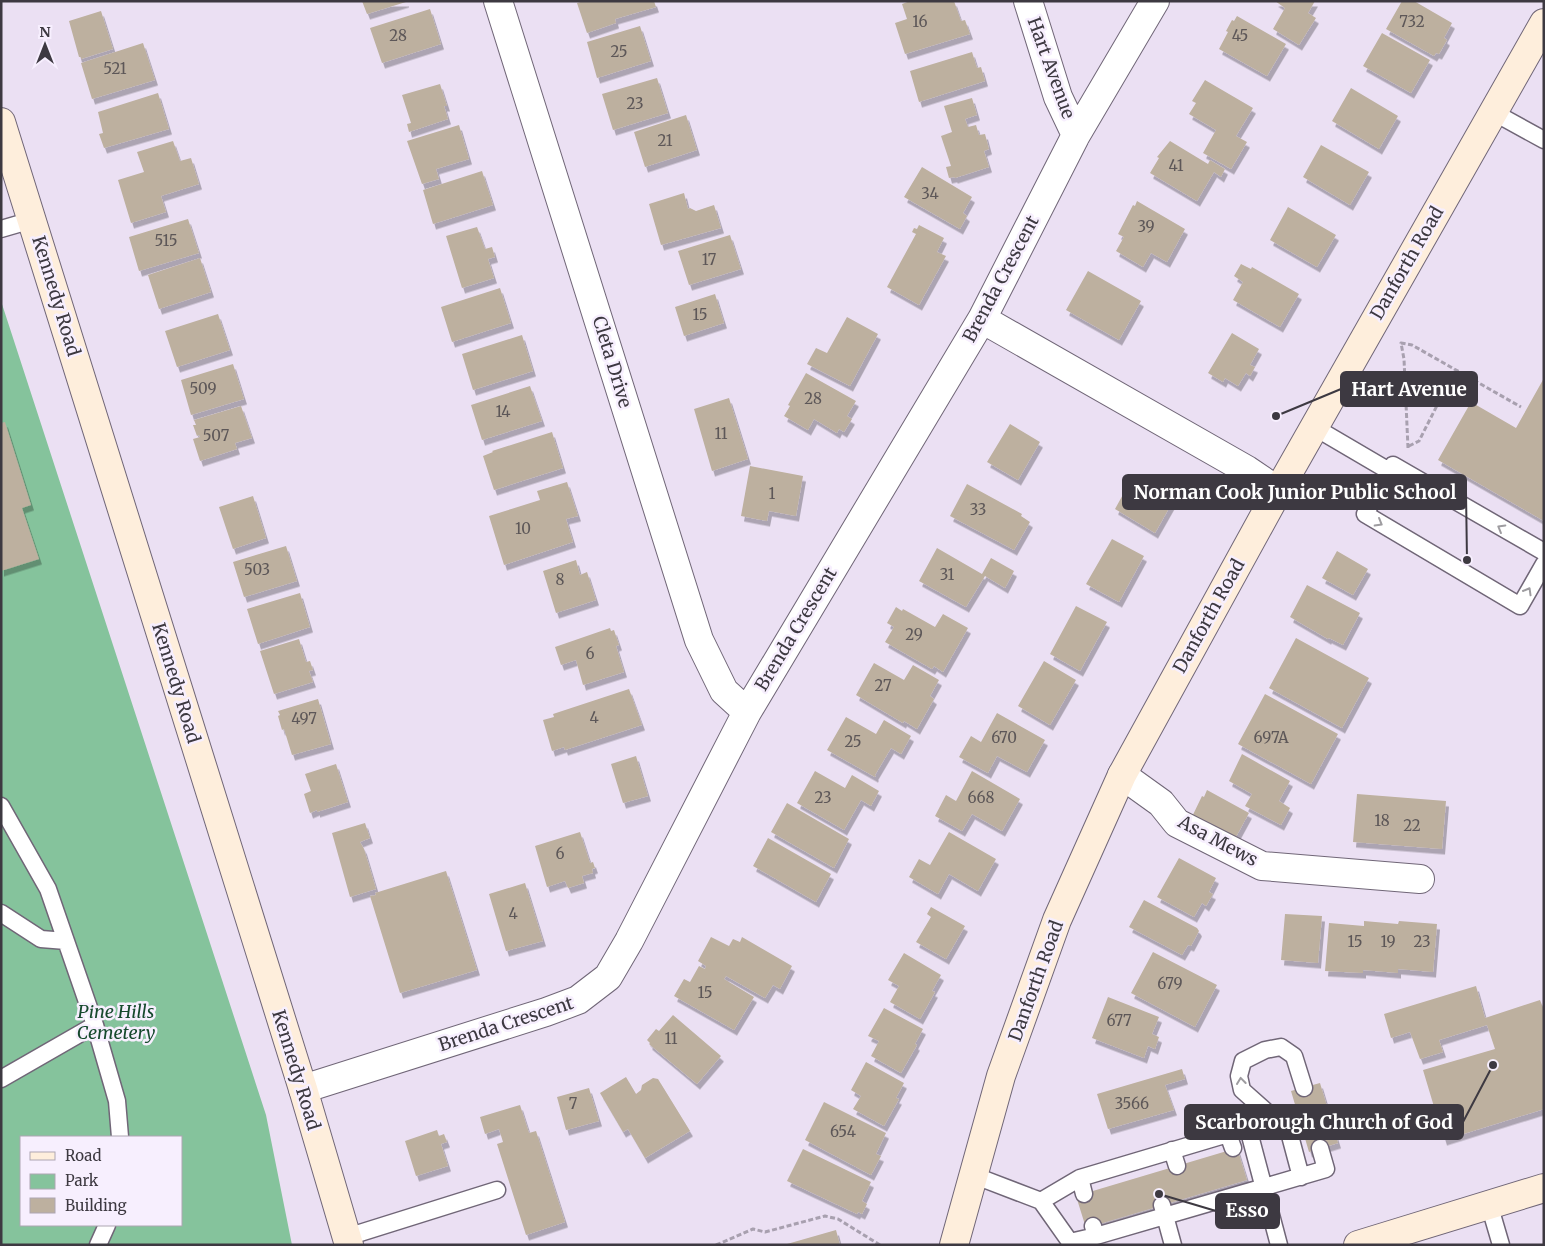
<svg xmlns="http://www.w3.org/2000/svg" width="1545" height="1246" font-family="Merriweather,serif">
<defs>
<filter id="shadow"><feDropShadow dx="3" dy="5.5" stdDeviation="0" flood-color="#0004"/></filter>
</defs>
<rect width="100%" height="100%" fill="#ebe0f3"/>
<path fill="#85c39c" fill-rule="evenodd" d="M1,301L266,1115L292,1245H1ZM21,1137H181V1225H21Z"/>
<path fill="#bdb09f" filter="url(#shadow)" d="M362,1H406V2L367,14Z
M584,1H654L656,7L615,19L616,23L587,33L577,3Z
M910,1H954L961,21L965,20L970,34L905,54L895,23L907,19L902,4Z
M1275,1H1315L1308,13L1316,18L1299,45L1273,29L1285,8Z
M1402,1H1414L1452,23L1444,38L1447,40L1439,54L1436,53L1434,56L1386,29Z
M430,9L441,44L382,63L370,28Z
M101,11L113,49L81,59V57H79L69,21Z
M1237,16L1286,44L1267,76L1219,49L1228,32L1226,31L1232,20L1234,21Z
M640,26L651,61L597,78L587,42Z
M1382,33L1430,60L1411,93L1363,66Z
M143,43L155,80L92,99L81,63Z
M972,52L977,68L981,67L985,81L919,102L910,71Z
M657,78L668,113L613,130L602,94Z
M1205,80L1253,108L1236,136L1247,142L1231,169L1203,153L1216,130L1189,114L1196,103L1192,101Z
M440,84L447,106H444L448,119L409,132L407,124L411,123L402,95Z
M1351,88L1398,116L1379,149L1332,121Z
M158,93L169,129L104,148L99,134L103,133L98,112Z
M972,98L977,115L965,119L968,127L976,125L979,135L985,134L989,149L984,151L989,167L955,178L954,177L949,178L946,167L951,166L941,136L952,132L944,106Z
M686,115L697,150L645,167L634,132Z
M459,125L469,159L436,169L439,179L422,184L407,141Z
M173,141L180,161L191,158L199,184L161,196L166,212L131,223L118,180L144,172L137,152Z
M1170,141L1208,164L1210,160L1225,169L1221,177L1214,172L1197,201L1150,173L1159,158L1157,157Z
M1321,145L1369,172L1350,205L1303,177Z
M922,167L972,197L963,213L967,216L960,229L904,197Z
M482,171L493,205L433,224L423,190Z
M684,193L688,209L690,208L696,211L714,205L721,228L661,245L649,204Z
M1137,201L1185,229L1167,262L1151,253L1143,267L1116,251L1124,237L1118,234L1133,205L1135,206Z
M1288,207L1336,235L1317,267L1270,240Z
M188,219L199,253L139,271L129,237Z
M919,225L944,238L937,252L946,256L919,305L887,287L916,234L912,232L914,228L917,229Z
M477,227L485,249L492,247L495,257L488,259L494,278L462,288L446,236Z
M730,235L741,269L689,285L678,251Z
M200,258L211,292L159,309L148,275Z
M1241,264L1251,269L1252,267L1299,294L1280,327L1233,300L1243,282L1234,276Z
M1088,271L1141,301L1119,340L1066,310Z
M500,288L511,323L452,342L441,307Z
M715,294L724,323L684,336L675,307Z
M218,314L230,350L177,367L165,331Z
M847,317L878,334L850,386L807,364L816,348L827,353Z
M1232,333L1259,349L1250,365L1255,367L1250,376L1246,373L1238,386L1225,378L1223,382L1208,373Z
M522,335L533,371L473,390L462,354Z
M233,364L244,399L191,415L181,380Z
M806,373L856,401L847,416L852,419L844,432L839,429L837,433L814,419L808,430L784,416L790,406L788,405Z
M1544,378V521L1438,460L1471,402L1516,428Z
M530,386L542,421L482,440L471,405Z
M729,398L748,459L712,471L694,409Z
M241,406L252,438L235,443L237,449L200,461L193,439L200,437L199,435L197,436L193,425H196L194,420Z
M5,422L31,505L22,508L39,559L1,571V423Z
M1010,424L1040,442L1018,480L987,462Z
M552,432L563,468L494,490L483,456L493,452L492,451Z
M750,466L803,476L796,516L769,511L767,521L741,516Z
M1131,480L1172,503L1155,533L1115,509Z
M567,482L578,516L566,519L573,542L504,565L489,516L540,500L537,491Z
M967,484L1022,514L1021,516L1030,522L1014,550L950,516Z
M253,496L266,538L233,549L219,507Z
M1112,539L1144,556L1119,602L1086,584Z
M286,546L297,581L244,597L233,562Z
M937,548L982,574L991,558L1014,571L1005,588L985,576L966,607L919,581Z
M1337,551L1368,569L1353,595L1322,578Z
M576,560L580,575L587,572L596,600L556,613L543,571Z
M1307,585L1360,613L1343,645L1329,638L1328,639L1290,617Z
M300,593L310,627L258,644L247,609Z
M1076,606L1107,622L1080,671L1050,654Z
M896,607L902,611L903,609L935,627L943,614L968,628L943,672L934,666L932,669L885,642L894,627L887,623Z
M610,628L611,631L614,630L619,645L616,646L624,672L583,685L576,660L561,665L555,647Z
M1296,638L1369,678L1342,728L1269,688Z
M299,639L306,662L310,661L313,670L309,671L313,682L274,694L260,651Z
M1044,661L1076,680L1050,725L1018,706Z
M874,663L904,680L913,665L939,680L930,696L934,699L917,729L904,721L903,723L856,695Z
M629,689L642,725L565,750L564,747L552,751L543,720L554,717L553,714Z
M1265,694L1338,734L1311,784L1238,744Z
M318,699L331,744L292,755L284,729L282,730L278,716L280,715L278,711Z
M997,713L1045,740L1027,772L997,756L988,773L959,757L971,736L981,742Z
M846,717L876,734L884,720L911,736L901,754L891,748L875,775H876L875,777L827,750Z
M1242,754L1290,781L1279,801L1290,808L1281,825L1245,806L1252,794L1229,781Z
M636,756L648,796L623,803L611,764Z
M336,764L348,802L317,812V810L310,813L304,794L311,791L305,774Z
M815,771L845,788L852,775L879,791L871,806L861,800L844,830L797,803Z
M972,771L1020,799L1002,831L972,814L962,831L935,816L946,795L956,801Z
M1207,790L1249,813L1231,846L1189,823L1202,796L1204,797Z
M1357,794L1446,801L1442,849L1353,842Z
M787,803L849,839L834,868L771,832Z
M365,823L370,838L360,842L364,849L376,889L350,897L332,833Z
M580,832L590,863L593,862L595,868L592,869L593,873L582,876L584,883L568,888L565,881L547,887L535,846Z
M949,832L996,859L978,891L949,874L938,894L909,877L919,859L930,865Z
M768,838L831,874L816,902L753,866Z
M1179,858L1216,878L1209,892L1213,894L1206,906L1202,903L1194,917L1157,897Z
M446,871L477,970L400,993L370,896L376,895L375,893Z
M525,883L543,941L506,951L489,894Z
M1144,900L1197,928L1199,931L1191,946L1188,945L1182,955L1129,927Z
M931,907L965,926L946,959L916,942L931,917L927,914Z
M1285,914L1322,916L1318,963L1281,960Z
M1364,921L1398,924L1399,921L1437,924L1433,972L1398,969V973L1363,970V973L1325,971L1329,923L1364,926Z
M711,937L729,946L733,939L740,942L742,937L792,966L780,989L773,985L765,998L726,976L724,979L714,973L754,997L734,1030L674,996L684,979L690,982L699,966L705,969L706,966L698,961Z
M1153,952L1217,985L1195,1027L1131,993Z
M904,953L941,975L932,991L935,992L920,1019L890,1002L899,986L888,980Z
M1476,986L1485,1018L1540,1000L1544,1010V1109L1444,1140L1423,1070L1495,1049L1487,1025L1439,1040L1443,1052L1420,1059L1410,1032L1391,1038L1384,1014Z
M1108,997L1159,1017L1152,1034L1159,1037L1155,1049L1148,1046L1144,1058L1092,1038Z
M884,1008L923,1029L915,1044L917,1045L901,1073L871,1056L879,1041L868,1036Z
M673,1015L721,1056L697,1084L649,1044L650,1043L647,1040L656,1029L659,1031Z
M866,1062L904,1083L896,1098L899,1099L884,1126L853,1109L861,1096L851,1090Z
M1182,1069L1185,1079L1165,1085L1174,1110L1108,1129L1097,1094Z
M626,1077L636,1094L641,1090L642,1085L653,1078L658,1079L690,1131L645,1158L628,1129L623,1132L600,1093Z
M1320,1083L1338,1143L1309,1152L1291,1091Z
M589,1088L599,1121L566,1130L557,1097Z
M824,1102L886,1133L876,1154L881,1156L871,1175L805,1140Z
M520,1105L529,1133L536,1131L565,1222L526,1235L497,1144L503,1142L499,1129L485,1134L480,1117Z
M437,1130L439,1136L444,1134L447,1142L441,1144L448,1166L416,1176L405,1141Z
M1237,1148L1247,1180L1086,1228L1076,1196Z
M803,1149L871,1182L862,1201L867,1204L862,1214L858,1212L857,1214L787,1181Z
M836,1230L840,1245H787V1244Z"/>
<g fill="none" stroke-linecap="round" stroke-linejoin="round">
<g stroke="#706677" stroke-width="19">
<path id="service" d="M1493,112L1544,140
M1,229L32,220
M1314,427L1389,471
M1544,552L1393,465L1365,514L1520,606L1544,564
M1,806L48,889L95,1025L117,1101L120,1137
M1,913L41,939L66,941
M1,1079L95,1025
M1228,1134L1233,1148
M1172,1150L1177,1166
M973,1175L1041,1201L1080,1178L1248,1128L1279,1245
M1301,1177L1289,1132L1242,1090L1239,1076L1243,1061L1265,1050L1281,1047L1294,1056L1304,1088
M1080,1178L1084,1194
M1041,1201L1070,1242L1096,1236
M1489,1204L1501,1245
M1162,1205L1173,1245
M1093,1226L1096,1236L1326,1169L1320,1148
M347,1237L497,1190
M98,1245L107,1225"/>
</g>
<g stroke="#706677" stroke-width="30">
<path id="minor" d="M498,1L699,640L724,691L747,712
M1028,1L1058,97L1076,135
M982,319L1247,470L1278,491
M1122,775L1161,803L1177,823L1262,866L1420,879
M303,1089L546,1012L578,1000L608,977L629,941L747,712L982,319L1076,135L1155,1"/>
</g>
<g stroke="#706677" stroke-width="30">
<path id="secondary" d="M1,122L303,1089L349,1245
M954,1245L1001,1076L1057,920L1122,775L1278,491L1544,23
M1358,1245L1544,1188"/>
</g>
<path stroke="#a8a0af" stroke-width="3" stroke-dasharray="5 2.5" stroke-linecap="butt" d="M1409,446L1419,441L1455,370
M1408,448L1404,359L1401,343L1412,345L1521,407
M716,1245L753,1229L765,1232L825,1216L838,1219L880,1245"/>
<use href="#service" stroke="#fff" stroke-width="16"/>
<use href="#minor" stroke="#fff" stroke-width="28"/>
<use href="#secondary" stroke="#feeedc" stroke-width="28"/>
</g>
<defs><path id="oneway-chevron" d="M-2-3.5L2.5 0L-2 3.5" fill="none" stroke-width="1.6" stroke-linecap="round" stroke-linejoin="round" transform="scale(1.25)"/></defs>
<g stroke="#9e9ca0">
<use href="#oneway-chevron" transform="translate(1379 523) rotate(30)"/>
<use href="#oneway-chevron" transform="translate(1501 528) rotate(-150)"/>
<use href="#oneway-chevron" transform="translate(1528 591) rotate(-60)"/>
<use href="#oneway-chevron" transform="translate(1241 1081) rotate(-97)"/>
</g>
<g text-anchor="middle" stroke-width="5" stroke-linejoin="round" paint-order="stroke">
<g font-size="15" fill="#5d5758">
<text x="920" y="27">16</text>
<text x="1412" y="27">732</text>
<text x="398" y="41">28</text>
<text x="1240" y="41">45</text>
<text x="619" y="57">25</text>
<text x="115" y="74">521</text>
<text x="635" y="109">23</text>
<text x="665" y="146">21</text>
<text x="1176" y="171">41</text>
<text x="930" y="199">34</text>
<text x="1146" y="232">39</text>
<text x="166" y="246">515</text>
<text x="709" y="265">17</text>
<text x="700" y="320">15</text>
<text x="203" y="394">509</text>
<text x="813" y="404">28</text>
<text x="503" y="417">14</text>
<text x="721" y="439">11</text>
<text x="216" y="441">507</text>
<text x="772" y="499">1</text>
<text x="978" y="515">33</text>
<text x="523" y="534">10</text>
<text x="257" y="575">503</text>
<text x="947" y="580">31</text>
<text x="560" y="585">8</text>
<text x="914" y="640">29</text>
<text x="590" y="659">6</text>
<text x="883" y="691">27</text>
<text x="594" y="723">4</text>
<text x="304" y="724">497</text>
<text x="1004" y="743">670</text>
<text x="1271" y="743">697A</text>
<text x="853" y="747">25</text>
<text x="823" y="803">23</text>
<text x="981" y="803">668</text>
<text x="1382" y="826">18</text>
<text x="1412" y="831">22</text>
<text x="560" y="859">6</text>
<text x="513" y="919">4</text>
<text x="1355" y="947">15</text>
<text x="1388" y="947">19</text>
<text x="1422" y="947">23</text>
<text x="1170" y="989">679</text>
<text x="705" y="998">15</text>
<text x="1119" y="1026">677</text>
<text x="671" y="1044">11</text>
<text x="573" y="1109">7</text>
<text x="1132" y="1109">3566</text>
<text x="843" y="1137">654</text>
</g>
<g font-size="18" fill="#3d3941" stroke="#f7effe">
<text transform="translate(1051 68) rotate(70)" y="6">Hart Avenue</text>
<text transform="translate(1407 263) rotate(-60)" y="6">Danforth Road</text>
<text transform="translate(1001 279) rotate(-62)" y="6">Brenda Crescent</text>
<text transform="translate(56 296) rotate(73)" y="6">Kennedy Road</text>
<text transform="translate(612 362) rotate(73)" y="6">Cleta Drive</text>
<text transform="translate(1209 616) rotate(-61)" y="6">Danforth Road</text>
<text transform="translate(796 629) rotate(-59)" y="6">Brenda Crescent</text>
<text transform="translate(176 683) rotate(73)" y="6">Kennedy Road</text>
<text transform="translate(1218 841) rotate(28)" y="6">Asa Mews</text>
<text transform="translate(1036 981) rotate(-70)" y="6">Danforth Road</text>
<text transform="translate(506 1024) rotate(-18)" y="6">Brenda Crescent</text>
<text transform="translate(296 1070) rotate(73)" y="6">Kennedy Road</text>
</g>
<g font-size="18" font-style="italic" fill="#16492d" stroke="#f7effe">
<text x="116" y="1018">Pine Hills<tspan x="116" dy="21">Cemetery</tspan></text>
</g>
</g>
<path fill="none" stroke="#3d3941" stroke-width="2" d="M1276 416L1341 389M1467 560L1466 492M1493 1065L1463 1122M1159 1194L1216 1211"/>
<g fill="#3d3941" stroke="#f7effe" stroke-width="2">
<circle cx="1276" cy="416" r="5"/>
<circle cx="1467" cy="560" r="5"/>
<circle cx="1493" cy="1065" r="5"/>
<circle cx="1159" cy="1194" r="5"/>
</g>
<g fill="#3d3941" stroke="#3d3941" stroke-width="2">
<rect x="1341" y="372" width="136" height="34" rx="5"/>
<rect x="1123" y="475" width="343" height="34" rx="5"/>
<rect x="1185" y="1105" width="278" height="34" rx="5"/>
<rect x="1216" y="1194" width="63" height="34" rx="5"/>
</g>
<g font-size="19" text-anchor="middle" font-weight="bold" fill="#fff">
<text x="1409" y="396">Hart Avenue</text>
<text x="1295" y="499">Norman Cook Junior Public School</text>
<text x="1324" y="1129">Scarborough Church of God</text>
<text x="1247" y="1217">Esso</text>
</g>
<rect width="1545" height="1246" fill="none" stroke="#3d3941" stroke-width="5"/>
<rect x="20" y="1136" width="162" height="90" fill="#f7effe" stroke="#ada6b2"/>
<rect x="30" y="1152" width="25" height="8" fill="#feeedc" stroke="#ada6b2"/>
<text x="65" y="1161" font-size="15" fill="#3d3941">Road</text>
<rect x="30" y="1174" width="25" height="15" fill="#85c39c" stroke="#ada6b2"/>
<text x="65" y="1186" font-size="15" fill="#3d3941">Park</text>
<rect x="30" y="1198" width="25" height="15" fill="#bdb09f" stroke="#ada6b2"/>
<text x="65" y="1211" font-size="15" fill="#3d3941">Building</text>
<g transform="translate(45 45)" stroke="#f7effe" stroke-width="4" paint-order="stroke">
<path d="M0-4L9 19L0 12L-9 19Z" fill="#3d3941"/>
<text y="-8" font-size="14" font-weight="bold" text-anchor="middle" fill="#3d3941">N</text>
</g>
</svg>
